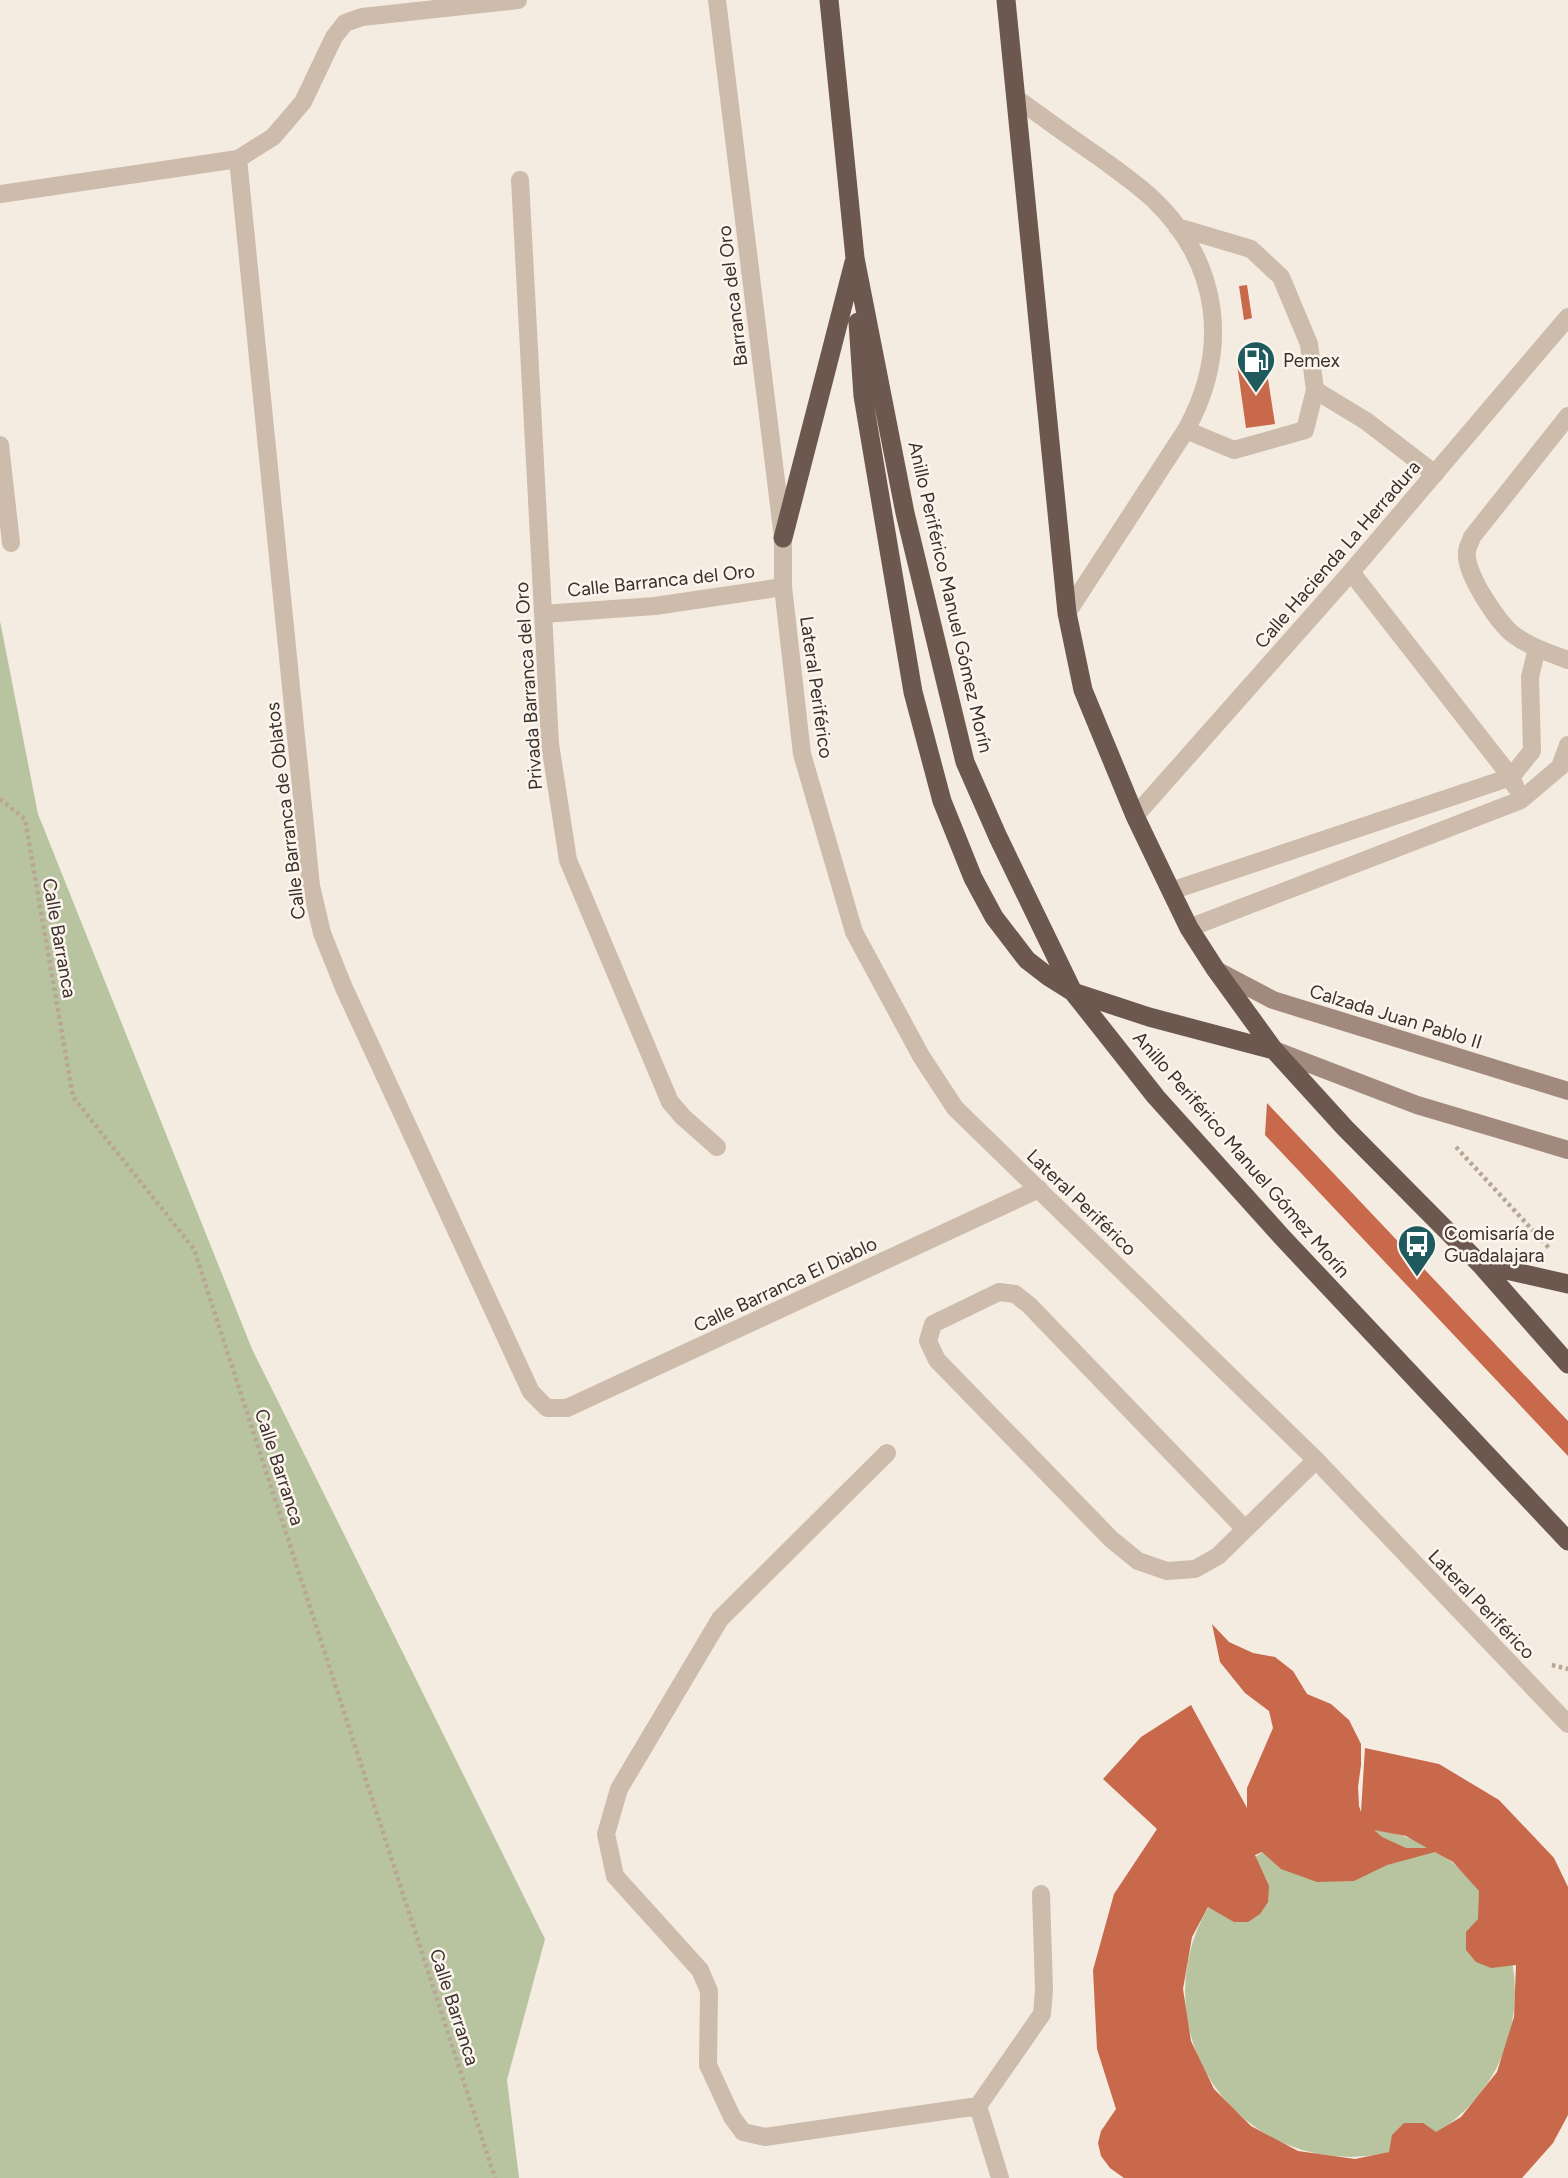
<svg xmlns="http://www.w3.org/2000/svg" width="1568" height="2178" font-family="Figtree,sans-serif">
<rect width="100%" height="100%" fill="#f4ebe1"/>
<path fill="#b8c4a0" d="M0,621L38,814L252,1349L545,1939L507,2080L519,2178H0Z
M1185 1992a165 165 0 1 1 330 0a165 165 0 1 1-330 0Z"/>
<path fill="#c8694b" fill-rule="evenodd" d="M1247,285L1252,318L1244,320L1239,286Z
M1265,360L1275,424L1246,428L1237,364Z
M1267,1103L1568,1421V1456L1265,1135Z
M1212,1624L1229,1642L1253,1653L1275,1657L1293,1671L1307,1694L1331,1704L1349,1720L1361,1744V1765L1358,1787L1359,1806L1361,1812L1365,1748L1439,1764L1499,1800L1554,1858L1568,1887V2115L1553,2143L1522,2178H1124L1110,2168L1101,2156L1098,2143L1101,2131L1116,2109L1097,2049L1093,1970L1114,1894L1157,1829L1103,1779L1141,1737L1191,1705L1247,1808V1788L1273,1728L1269,1711L1245,1693L1220,1662ZM1374,1830L1406,1836L1427,1848H1406L1382,1837ZM1262,1852L1281,1869L1317,1882L1354,1881L1387,1865L1435,1852L1453,1862L1479,1891L1478,1919L1466,1932V1950L1476,1962L1491,1968L1516,1965L1514,2017L1497,2072L1461,2117L1436,2132L1423,2123H1404L1392,2135L1389,2152L1355,2159L1298,2151L1251,2126L1214,2089L1191,2041L1183,1989L1192,1937L1208,1907L1234,1922H1248L1260,1914L1268,1902L1269,1886L1255,1855Z"/>
<g fill="none" stroke-linecap="round" stroke-linejoin="round">
<path stroke="#b9a596" stroke-width="4.5" stroke-dasharray="3.5 3.5" stroke-linecap="butt" d="M0,799L25,819L73,1097L194,1249L495,2178
M1456,1147L1549,1248
M1552,1665L1568,1669"/>
<path stroke="#cdbbac" stroke-width="18" d="M1016,98C1044,118 1071,138 1099,157C1118,171 1137,184 1154,200C1221,265 1230,350 1186,430L1067,613
M1177,227L1251,249L1281,277L1309,344L1315,390L1305,430L1234,450L1186,430
M1315,390L1366,421L1435,474
M1568,416L1472,537C1471,541 1467,547 1467,552C1464,572 1498,623 1514,635C1530,647 1550,653 1568,660
M1351,572L1511,777L1515,786
M1171,891L1511,777L1532,751L1530,677L1537,648
M1189,928L1521,800L1560,767L1568,745
M887,1453L720,1619L619,1789L606,1834L615,1876L700,1970L709,1991L708,2065L732,2117L743,2132L765,2137L978,2106L1000,2178
M1245,1529L1029,1305L1015,1294L999,1292L933,1324L928,1341L937,1360L1111,1539L1138,1561L1167,1571L1195,1569L1218,1556L1316,1460
M978,2106L1042,2014L1044,1990L1041,1894"/>
<path stroke="#cdbbac" stroke-width="18" d="M238,159L311,886L322,933L344,988L531,1392L547,1408H567L1039,1189
M520,180L550,744L568,860L670,1102L683,1117L717,1147
M0,194L238,159L273,137L303,102L334,37L345,23L362,17L518,0
M0,445L11,543
M543,614L655,606L783,587
M1135,816L1351,572L1568,317"/>
<path stroke="#cdbbac" stroke-width="18" d="M717,0L783,538V587L802,754L854,932L921,1056L955,1108L1316,1460L1568,1724"/>
<path stroke="#a18a7d" stroke-width="18" d="M1216,970L1273,1000L1568,1091
M1274,1050L1417,1105L1568,1150"/>
<path stroke="#6c584f" stroke-width="19" d="M829,0L855,258L905,513L965,762L998,837L1073,992L1156,1097L1282,1237L1568,1541
M1006,0L1067,613L1083,690L1135,816L1171,891L1189,928L1216,970L1274,1050L1345,1128L1480,1264L1568,1364
M858,322L863,396L913,692L942,801L973,878L994,917L1027,960L1049,977L1073,992L1149,1017L1274,1050
M783,538L854,262
M1480,1264L1568,1284"/>
</g>
<defs>
<g id="fuel-pin" transform="scale(2.0125)"><path d="M0 17L-7.5 6A9.5 9.5 0 1 1 7.5 6Z" fill="#1f5a5e" stroke="#fbf5ee"/><path d="M-5.5-6h7V0h2V4h1.3V-2.5L3-4.5l.8-.8L6-3V5H2.5V1h-1V6h-7ZM-4.2-4.7v3.2H.2V-4.7Z" fill="#fff"/></g>
<g id="bus-pin" transform="scale(2.0125)"><path d="M0 17L-7.5 6A9.5 9.5 0 1 1 7.5 6Z" fill="#1f5a5e" stroke="#fbf5ee"/><path d="M-5-6H5V4H4V6H2V4H-2V6H-4V4H-5ZM-3.5-4V0h7V-4ZM-3.5 1.2v1.5H-2V1.2ZM2 1.2v1.5H3.5V1.2Z" fill="#fff"/></g>
</defs>
<g fill-rule="evenodd">
<use href="#fuel-pin" x="1256" y="360"/>
<use href="#bus-pin" x="1417" y="1244"/>
</g>
<g text-anchor="middle" stroke-width="5" stroke-linejoin="round" paint-order="stroke">
<g font-size="19" fill="#3b302b" stroke="#fbf5ee">
<text transform="translate(732 296) rotate(-97)" y="7">Barranca del Oro</text>
<text transform="translate(1337 554) rotate(-49)" y="7">Calle Hacienda La Herradura</text>
<text transform="translate(661 580) rotate(-6)" y="7">Calle Barranca del Oro</text>
<text transform="translate(951 597) rotate(77)" y="7">Anillo Periférico Manuel Gómez Morín</text>
<text transform="translate(528 686) rotate(-94)" y="7">Privada Barranca del Oro</text>
<text transform="translate(817 687) rotate(82)" y="7">Lateral Periférico</text>
<text transform="translate(285 811) rotate(-97)" y="7">Calle Barranca de Oblatos</text>
<text transform="translate(60 938) rotate(80)" y="7">Calle Barranca</text>
<text transform="translate(1396 1016) rotate(17)" y="7">Calzada Juan Pablo II</text>
<text transform="translate(1242 1154) rotate(49)" y="7">Anillo Periférico Manuel Gómez Morín</text>
<text transform="translate(1082 1202) rotate(44)" y="7">Lateral Periférico</text>
<text transform="translate(785 1284) rotate(-25)" y="7">Calle Barranca El Diablo</text>
<text transform="translate(280 1467) rotate(72)" y="7">Calle Barranca</text>
<text transform="translate(1482 1604) rotate(46)" y="7">Lateral Periférico</text>
<text transform="translate(455 2007) rotate(72)" y="7">Calle Barranca</text>
</g>
<g font-size="19" fill="#3b302b" stroke="#fbf5ee" text-anchor="start">
<text x="1283" y="367">Pemex</text>
<text x="1444" y="1240">Comisaría de<tspan x="1444" dy="22">Guadalajara</tspan></text>
</g>
</g>
</svg>
